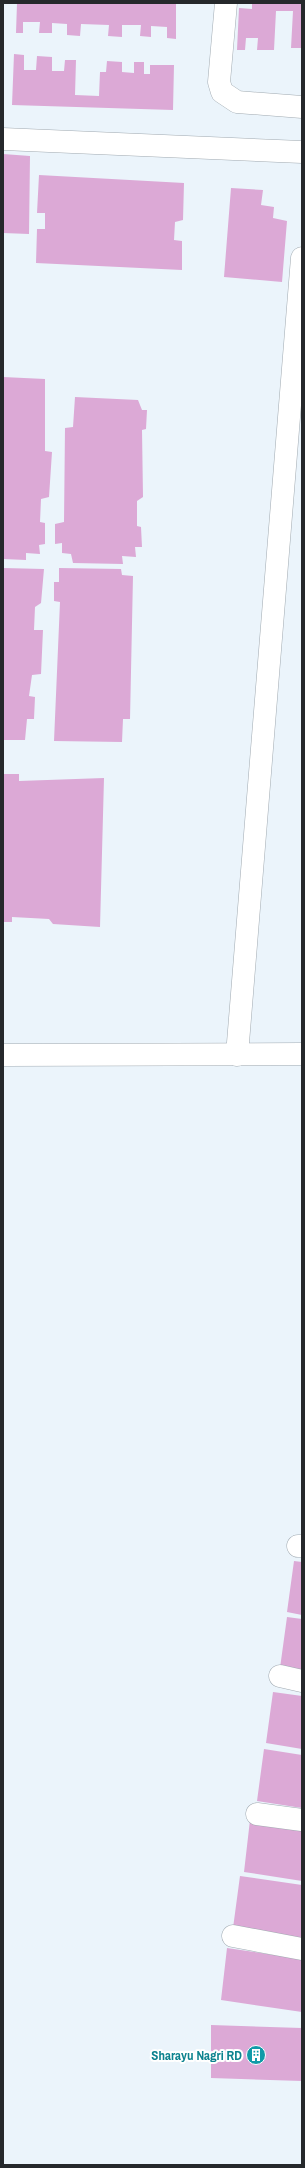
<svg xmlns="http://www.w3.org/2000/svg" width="305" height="2168" font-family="'Archivo Narrow',sans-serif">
<rect width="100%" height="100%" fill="#ebf4fb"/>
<path fill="#dca9d6" d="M17,3H176V39L167,38V27L151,26V37L140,36L141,25H122V37L108,36L109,25L81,24L80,36L67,35V24L52,23V33H39L40,22H23V33H16Z
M252,3H302V48H291L293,11H276L274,50H257L258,38H246L245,50H237L239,8L252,9Z
M14,54L24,55V70H36L37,56L52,57V71H64L65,60H76L75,95L99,96L100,72H106L107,61L122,62V72L134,73V62H144V74H150V65H174L173,110L12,105Z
M3,154L30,156L29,234L3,233Z
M39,175L184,183L183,220L175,222L174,240L182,241V270L36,263L37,229H45V213H37Z
M231,188L263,190L261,205L274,207L273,218L287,221L282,282L224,277Z
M3,377L45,379V451L52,452L49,497L41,499L40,522L45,523V544L39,545L40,554L26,553V560L3,559Z
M75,397L138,400L142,410H147L146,429L142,430L143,497L137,501V526L141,527L142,547H135L136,557L122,556L123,564L73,563L71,554L62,553V543L55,544V524L64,522L65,428L73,427Z
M3,568L44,569L41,603L35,607L34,630H43L41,674L32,675L29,696L35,697L34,719H27L25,740H3Z
M59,568L121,569L122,575L133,576L130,719H123L122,742L54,741L60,602L54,601V582H59Z
M3,774H19V781L104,778L100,927L53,924L49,919L12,917V922H3Z
M294,1561L302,1562V1615L287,1612Z
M287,1617L302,1619V1672L280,1668Z
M273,1692L302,1696V1749L266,1743Z
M264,1749L302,1755V1808L257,1801Z
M250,1820L302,1828V1881L244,1872Z
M240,1876L302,1885V1938L233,1928Z
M227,1948L302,1959V2012L221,2000Z
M211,2025L302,2028V2081L211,2078Z"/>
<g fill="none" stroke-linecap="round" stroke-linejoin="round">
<g stroke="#a1aab1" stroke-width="23">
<path id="street" d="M226,3L219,82L222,92L237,102L302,107
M3,139L302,152
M237,1055L302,258
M298,1546H302
M280,1676L302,1681
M257,1814L302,1820
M233,1936L302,1949"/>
</g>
<g stroke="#a1aab1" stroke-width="23">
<path id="secondary" d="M3,1055L302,1054"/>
</g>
<use href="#street" stroke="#fff" stroke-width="22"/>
<use href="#secondary" stroke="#fff" stroke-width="22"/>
</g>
<defs>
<g id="building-disc" transform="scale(1)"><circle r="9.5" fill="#0f9aa8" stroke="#fff"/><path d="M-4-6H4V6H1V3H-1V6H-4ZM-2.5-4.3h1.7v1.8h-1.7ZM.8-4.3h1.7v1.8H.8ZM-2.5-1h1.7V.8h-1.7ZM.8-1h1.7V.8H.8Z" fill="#fff"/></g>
</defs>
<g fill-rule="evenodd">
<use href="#building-disc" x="256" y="2055"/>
</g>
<g text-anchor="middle" stroke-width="4" stroke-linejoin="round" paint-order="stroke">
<g font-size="13" font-weight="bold" fill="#0d838f" stroke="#fff" text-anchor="end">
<text x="242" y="2060">Sharayu Nagri RD</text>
</g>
</g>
<rect width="305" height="2168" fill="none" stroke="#25282b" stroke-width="8"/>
</svg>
